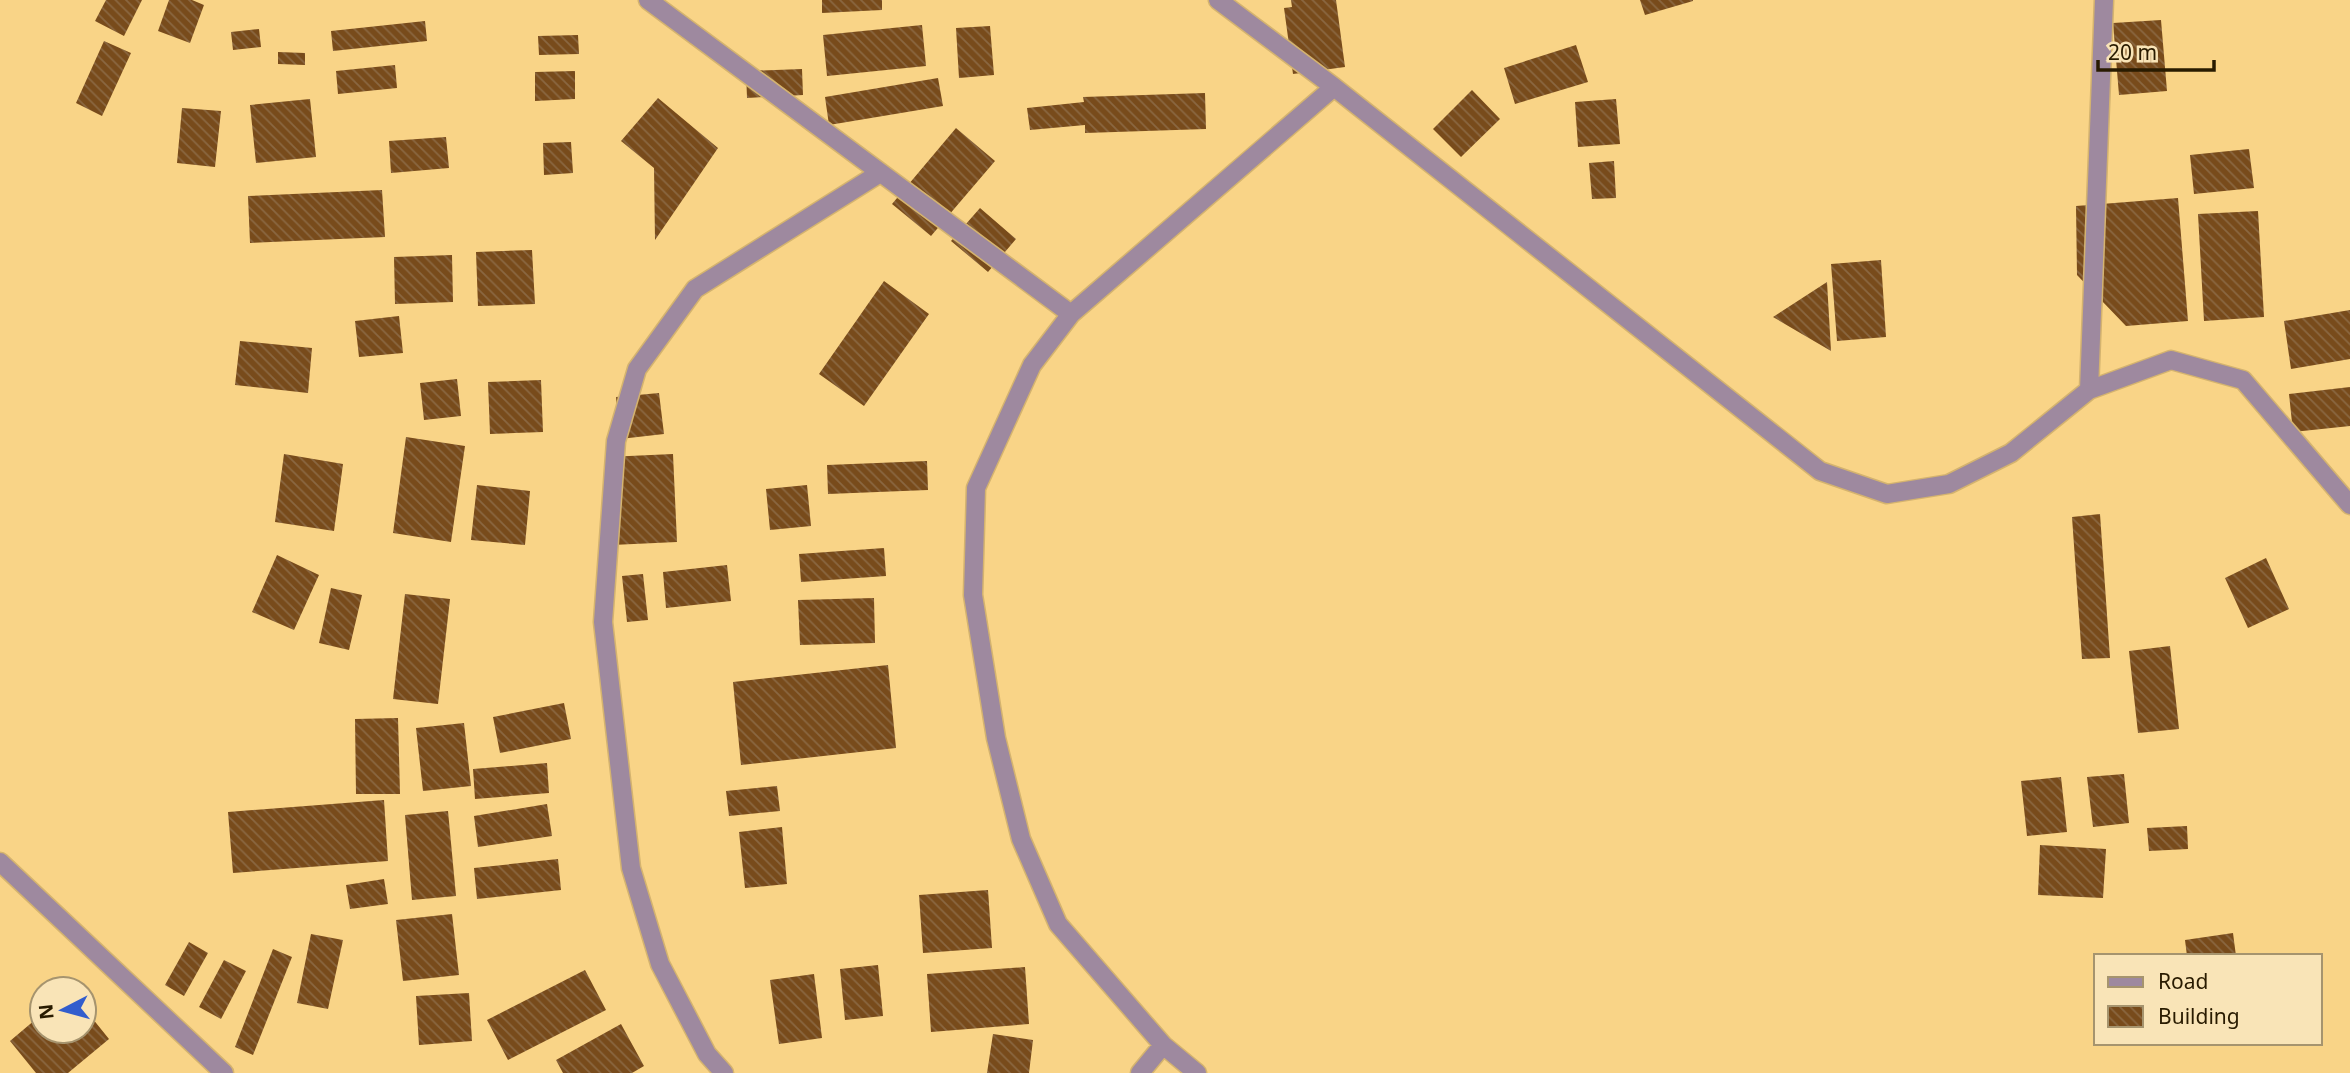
<svg xmlns="http://www.w3.org/2000/svg" width="2350" height="1073" font-family="'Noto Sans',sans-serif">
<defs>
<pattern id="building-back-hatch" width="6" height="6" patternUnits="userSpaceOnUse" patternTransform="scale(1.75)"><rect width="6" height="6" fill="#784b1b"/><path d="M-1 5l2 2M0 0l6 6M5-1l2 2" fill="none" stroke="#8a6741"/></pattern>
</defs>
<rect width="100%" height="100%" fill="#f9d487"/>
<path fill="url(#building-back-hatch)" d="M106,0H142L124,36L95,21Z
M169,0H192L204,5L190,43L158,31Z
M822,0H882V10L822,13Z
M1291,0H1336L1345,67L1293,74L1284,8L1292,7Z
M1640,0H1693V1L1645,15Z
M2161,20L2167,91L2119,95L2113,23Z
M425,21L427,41L333,51L331,31Z
M922,25L926,66L827,76L823,35Z
M990,26L994,75L959,78L956,28Z
M259,29L261,47L233,50L231,32Z
M578,35L579,54L539,55L538,36Z
M104,41L131,53L102,116L76,103Z
M1576,45L1588,82L1515,104L1504,68Z
M278,52L305,53V65L278,64Z
M395,65L397,88L338,94L336,71Z
M802,69L803,95L747,98L746,71Z
M575,71V99L535,101V72Z
M938,78L943,106L829,125L825,97Z
M1472,90L1500,119L1461,157L1433,129Z
M1205,93L1206,129L1085,133V125L1030,130L1027,108L1084,102L1083,97Z
M658,98L718,148L655,240L654,168L621,141Z
M310,99L316,157L256,163L250,105Z
M1616,99L1620,144L1578,147L1575,102Z
M182,108L221,111L215,167L177,163Z
M956,128L995,161L931,236L892,204Z
M446,137L449,168L391,173L389,141Z
M571,142L573,173L544,175L543,143Z
M2249,149L2254,188L2194,194L2190,155Z
M1614,161L1616,198L1592,199L1589,163Z
M382,190L385,237L250,243L248,196Z
M2178,198L2188,321L2126,326L2077,275L2076,206Z
M980,208L1016,239L988,272L951,241Z
M2258,211L2264,317L2204,321L2198,214Z
M532,250L535,304L478,306L476,252Z
M452,255L453,302L395,304L394,257Z
M1881,260L1886,337L1837,341L1831,264Z
M884,281L929,314L864,406L819,374Z
M1827,282L1831,351L1773,317Z
M2350,310V359L2291,369L2284,321Z
M399,316L403,353L359,357L355,321Z
M240,341L312,348L308,393L235,385Z
M457,379L461,416L424,420L420,383Z
M541,380L543,432L490,434L488,382Z
M2350,387V426L2293,432L2289,394Z
M659,393L664,434L620,439L616,397Z
M406,437L465,446L451,542L393,533Z
M284,454L343,464L334,531L275,522Z
M673,454L677,542L612,545L607,457Z
M927,461L928,490L828,494L827,465Z
M477,485L530,491L525,545L471,540Z
M807,485L811,526L770,530L766,489Z
M2100,514L2110,658L2082,659L2072,517Z
M884,548L886,576L801,582L799,554Z
M277,555L319,575L294,630L252,612Z
M2266,558L2289,609L2248,628L2225,578Z
M727,565L731,601L666,608L663,572Z
M643,574L648,620L627,622L622,576Z
M331,588L362,595L349,650L319,643Z
M405,594L450,599L438,704L393,699Z
M874,598L875,643L800,645L798,600Z
M2170,646L2179,729L2138,733L2129,651Z
M888,665L896,748L741,765L733,682Z
M564,703L571,739L500,753L493,717Z
M398,718L400,794H356L355,719Z
M464,723L471,786L423,791L416,728Z
M547,763L549,793L475,799L473,769Z
M2124,774L2129,823L2093,827L2087,777Z
M2061,777L2067,832L2027,836L2021,781Z
M777,786L780,811L729,816L726,791Z
M384,800L388,861L233,873L228,812Z
M547,804L552,836L478,847L474,816Z
M448,811L456,896L412,900L405,815Z
M2187,826L2188,849L2149,851L2147,828Z
M782,827L787,884L745,888L739,832Z
M2040,845L2106,849L2103,898L2038,895Z
M558,859L561,890L477,899L474,868Z
M384,879L388,904L350,909L346,885Z
M988,890L992,948L923,953L919,895Z
M452,914L459,975L403,981L396,920Z
M2233,933L2236,956H2187L2185,940Z
M311,934L343,940L328,1009L297,1003Z
M189,942L208,953L184,996L165,985Z
M273,949L292,957L253,1055L235,1047Z
M224,960L246,971L221,1019L199,1007Z
M878,965L883,1016L845,1020L840,969Z
M1025,967L1029,1024L931,1032L927,974Z
M585,970L606,1010L508,1060L487,1020Z
M814,974L822,1038L779,1044L770,980Z
M469,993L472,1041L419,1045L416,996Z
M84,1008L109,1039L68,1073H36L10,1041L42,1014V1031H84Z
M621,1024L644,1066L632,1073H563L556,1060Z
M993,1034L1033,1040L1029,1073H987Z"/>
<g fill="none" stroke-linecap="round" stroke-linejoin="round">
<g stroke="#d4b36f" stroke-width="21">
<path id="minor" d="M648,0L1071,314
M1218,0L1334,87L1820,471L1887,494L1949,484L2011,453L2089,390L2171,360L2243,380L2350,505
M2089,390L2104,0
M0,862L224,1073
M724,1073L707,1054L660,964L631,868L603,622L616,441L637,369L695,289L880,173
M1140,1073L1163,1045
M1197,1073L1163,1045L1058,924L1021,839L996,738L973,595L976,488L1032,365L1071,314L1334,87"/>
</g>
<use href="#minor" stroke="#9e899f" stroke-width="18"/>
</g>
<rect x="2094" y="954" width="228" height="91" fill="#f9e4b7" stroke="#a6946e" stroke-width="2"/>
<rect x="2108" y="977" width="35" height="10" fill="#9e899f" stroke="#a6946e" stroke-width="2"/>
<text x="2158" y="989" font-size="21" fill="#291b00">Road</text>
<rect x="2108" y="1006" width="35" height="21" fill="url(#building-back-hatch)" stroke="#a6946e" stroke-width="2"/>
<text x="2158" y="1024" font-size="21" fill="#291b00">Building</text>
<g transform="translate(63 1010) rotate(264)"><circle r="33" fill="#f9e4b7" stroke="#a6946e" stroke-width="2"/>
<path d="M0-5L12 26L0 18L-12 26Z" fill="#325dcd"/>
<text y="-10" font-size="19" font-weight="bold" text-anchor="middle" fill="#291b00">N</text>
</g>
<path d="M2098 60v10h116v-10" fill="none" stroke="#291b00" stroke-width="3.5"/>
<text x="2108" y="60" font-size="21" fill="#291b00" stroke="#f9e4b7" stroke-width="5" paint-order="stroke">20 m</text>
</svg>
